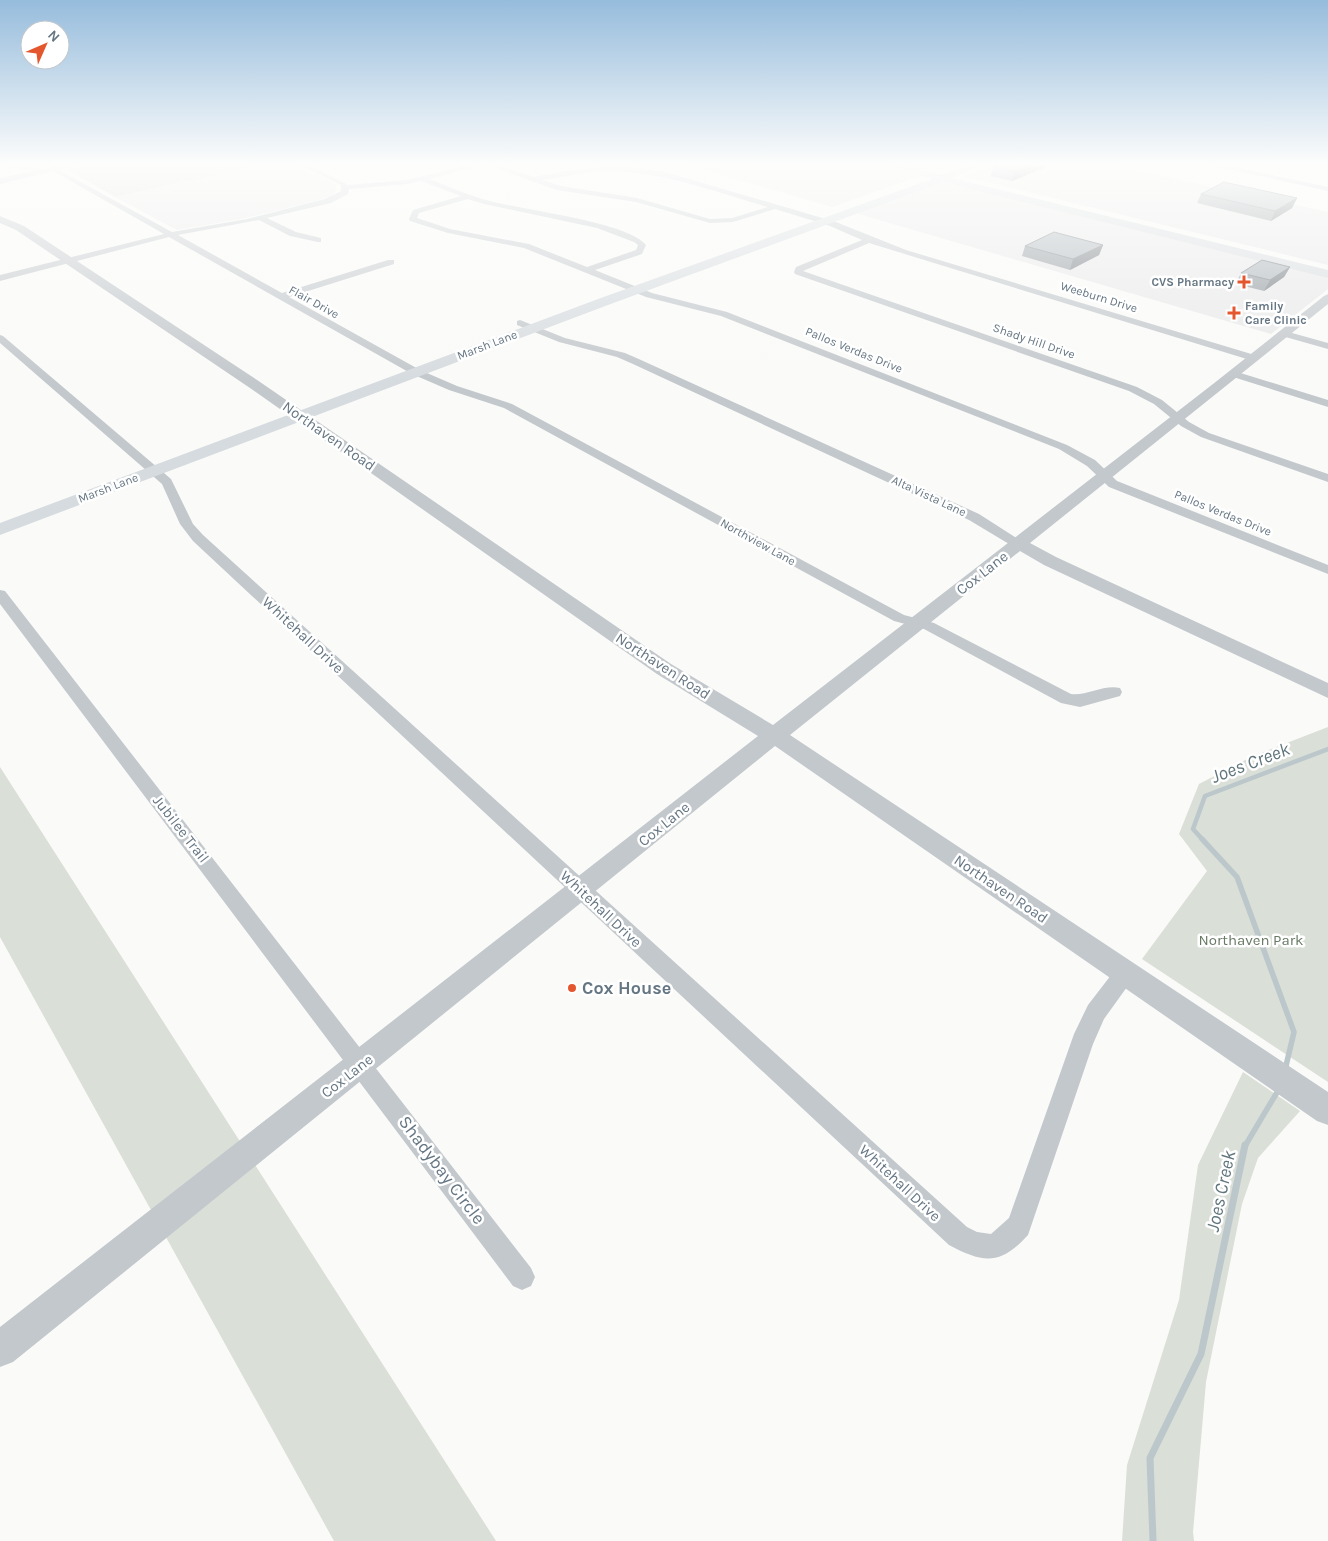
<svg xmlns="http://www.w3.org/2000/svg" width="1328" height="1541" font-family="Karla,sans-serif">
<rect width="100%" height="100%" fill="#fafaf8"/>
<path fill="#e8e9e9" d="M256,166H295L330,181L336,185L337,190L331,196L316,201L241,219L177,230L115,197Z
M691,166H883L920,176L832,207Z
M987,166H1115L1328,212V265L963,176Z
M944,182L1328,277V289L1271,334L855,213Z"/>
<path fill="#dadfd7" d="M81,166H256L115,197L66,169Z
M1328,727V1082L1142,959L1207,871L1179,834L1199,784L1253,756Z
M0,767L496,1541H334L0,937Z
M1243,1072L1300,1111L1258,1158L1242,1204L1206,1382L1193,1532L1194,1541H1122L1127,1465L1179,1300L1198,1165Z"/>
<g fill="none" stroke-linecap="round" stroke-linejoin="round">
<path stroke="#bbc7cb" stroke-width="4.5" d="M1203,840L1193,829L1205,796L1328,749"/>
<path stroke="#bbc7cb" stroke-width="5.5" d="M1202,839L1237,877L1294,1032L1285,1070
M1245,1146L1279,1089"/>
<path stroke="#bbc7cb" stroke-width="7" d="M1153,1541L1150,1458L1201,1354L1245,1145"/>
<path fill="#c3c8cc" fill-rule="evenodd" d="M0,166H25L50,171L47,173Z
M302,166H311L348,185L407,180L465,166H479L429,179C448,186 467,195 486,200C520,210 626,221 646,245L642,254L595,270L652,293L727,312L1067,445L1095,460L1117,481L1328,565V574L1109,487L1087,466L1059,449L721,316L646,297L524,248L448,233L410,221L409,219L413,210L461,196L421,181L407,184L349,189L348,194L331,203L267,218L296,232L321,238V242H318L290,236L259,220L178,235L282,293L388,260H394V264L289,297L420,370L457,386L512,404L904,615L934,623L1071,694C1087,696 1104,684 1120,688L1122,692L1120,696L1080,707L1061,703L924,629L894,621L504,408L449,390L412,374L169,237L0,281V275L164,234L53,171V169H57L172,232L247,219L325,199L341,191V185ZM468,199L484,204L597,228L634,242L638,245L636,250L587,267L529,244L450,229L417,218L419,213Z
M490,166H501L534,177L565,171L598,167H632L665,172L836,222L906,250L1258,356V360H1250L869,243L803,271L1137,387L1162,400L1189,422L1209,433L1328,474V482L1201,437L1181,426L1154,404L1129,391L795,274L794,272L796,267L862,240L830,226L775,209L733,222L710,223L636,202L557,190ZM598,171C660,170 709,190 768,207L732,218L710,219L637,198L561,186L542,180Z
M1214,166H1229L1328,187V191Z
M520,320L565,338L625,353L641,360L979,514L1026,544L1024,547H1014L969,520L633,364L617,357L559,342L517,325V321Z
M1285,331L1328,343V349L1282,336L1280,334Z
M0,335L3,336L171,479L193,524L203,535L967,1227L977,1232L991,1234L1009,1218L1074,1034L1088,1005L1118,966L1125,963L1132,966L1136,973L1132,980L1104,1019L1093,1044L1028,1235C1000,1266 983,1263 949,1245L193,541L180,524L162,484L0,343Z
M1234,371L1328,400V407L1230,376L1229,374L1230,372Z
M0,590L5,591L531,1268L535,1277L531,1286L522,1290L513,1286L0,604Z"/>
<path fill="#c3c8cc" fill-rule="evenodd" d="M57,166H75L0,184V178Z
M0,216L24,226L260,382L671,664L773,725L1213,384L1324,296L1328,294V304L1030,543L1056,557L1328,683V698L1044,565L1020,551L790,735L1328,1092V1125L1317,1121L775,746L13,1362L0,1367V1327L758,736L657,674L250,388L16,230L0,223Z"/>
<path fill="#d6dbdf" fill-rule="evenodd" d="M887,166H905L941,175L966,166H981L952,178L1328,270V278L943,182L608,305L0,535V523L598,299L932,179Z"/>
</g>
<path fill="#929a9f" d="M1048,166L1012,181L991,176L993,167Z
M1201,194L1297,198L1292,208L1271,221L1197,203Z
M1103,245L1099,255L1070,270L1022,256L1025,246Z
M1290,267L1284,277L1264,291L1236,284L1241,273Z"/>
<path fill="#777d82" d="M1028,166H1048L1012,181L1014,172Z
M1297,198L1292,208L1271,221L1275,211Z
M1103,245L1099,255L1070,270L1073,259Z
M1290,267L1284,277L1264,291L1270,280Z"/>
<path fill="#aab3b9" stroke="#777d82" d="M994,166H1028L1014,172L993,167Z
M1224,182L1297,198L1275,211L1201,194Z
M1054,232L1103,245L1073,259L1025,246Z
M1262,260L1290,267L1270,280L1241,273Z"/>
<linearGradient id="sky" x2="0" y2="1"><stop stop-color="#96bcdc"/><stop offset="0.43" stop-color="#fdfdfc"/><stop offset="1" stop-color="#fdfdfc" stop-opacity="0"/></linearGradient>
<rect width="1328" height="382" fill="url(#sky)"/>
<g fill="#e4572e" stroke="#fff" stroke-width="2">
<path d="M1241.5 274.5h5v5h5v5h-5v5h-5v-5h-5v-5h5z"/>
<path d="M1231.5 305.5h5v5h5v5h-5v5h-5v-5h-5v-5h5z"/>
<circle cx="572" cy="988" r="5"/>
</g>
<g text-anchor="middle" stroke-width="5" stroke-linejoin="round" paint-order="stroke">
<g font-size="12" font-weight="bold" fill="#657683" stroke="#fff" text-anchor="end">
<text x="1234" y="286">CVS Pharmacy</text>
<text x="1245" y="310" text-anchor="start">Family<tspan x="1245" dy="14">Care Clinic</tspan></text>
</g>
<g font-size="12" fill="#657683" stroke="#fff">
<text transform="translate(1099 297) rotate(17)" y="4">Weeburn Drive</text>
<text transform="translate(314 302) rotate(29)" y="4">Flair Drive</text>
<text transform="translate(1034 341) rotate(19)" y="4">Shady Hill Drive</text>
<text transform="translate(487 345) rotate(-21)" y="4">Marsh Lane</text>
<text transform="translate(854 350) rotate(22)" y="4">Pallos Verdas Drive</text>
<text transform="translate(108 488) rotate(-21)" y="4">Marsh Lane</text>
<text transform="translate(929 496) rotate(25)" y="4">Alta Vista Lane</text>
<text transform="translate(1223 513) rotate(22)" y="4">Pallos Verdas Drive</text>
<text transform="translate(758 542) rotate(29)" y="4">Northview Lane</text>
</g>
<g font-size="15" fill="#657683" stroke="#fff">
<text transform="translate(329 436) rotate(35)" y="5">Northaven Road</text>
<text transform="translate(982 573) rotate(-38)" y="5">Cox Lane</text>
<text transform="translate(303 635) rotate(43)" y="5">Whitehall Drive</text>
<text transform="translate(663 666) rotate(33)" y="5">Northaven Road</text>
<text transform="translate(664 824) rotate(-39)" y="5">Cox Lane</text>
<text transform="translate(181 829) rotate(52)" y="5">Jubilee Trail</text>
<text transform="translate(1001 889) rotate(34)" y="5">Northaven Road</text>
<text transform="translate(601 909) rotate(43)" y="5">Whitehall Drive</text>
<text transform="translate(347 1076) rotate(-38)" y="5">Cox Lane</text>
<text transform="translate(900 1183) rotate(43)" y="5">Whitehall Drive</text>
</g>
<g font-size="15" fill="#687a64" stroke="#fff">
<text x="1251" y="945">Northaven Park</text>
</g>
<g font-size="18" font-weight="bold" fill="#657683" stroke="#fff" text-anchor="start">
<text x="582" y="994">Cox House</text>
</g>
<g font-size="18" fill="#657683" stroke="#fff">
<text transform="translate(442 1170) rotate(53)" y="6">Shadybay Circle</text>
</g>
<g font-size="19" font-style="italic" fill="#60757c" stroke="#fff">
<text transform="translate(1250 762) rotate(-21)" y="7">Joes Creek</text>
<text transform="translate(1220 1191) rotate(-78)" y="7">Joes Creek</text>
</g>
</g>
<g transform="translate(45 45) rotate(45)"><circle r="24" fill="#ffffff" stroke="#c1c8cd"/>
<path d="M0-4L9 19L0 12L-9 19Z" fill="#e4572e"/>
<text y="-8" font-size="14" font-weight="bold" text-anchor="middle" fill="#657683">N</text>
</g>
</svg>
